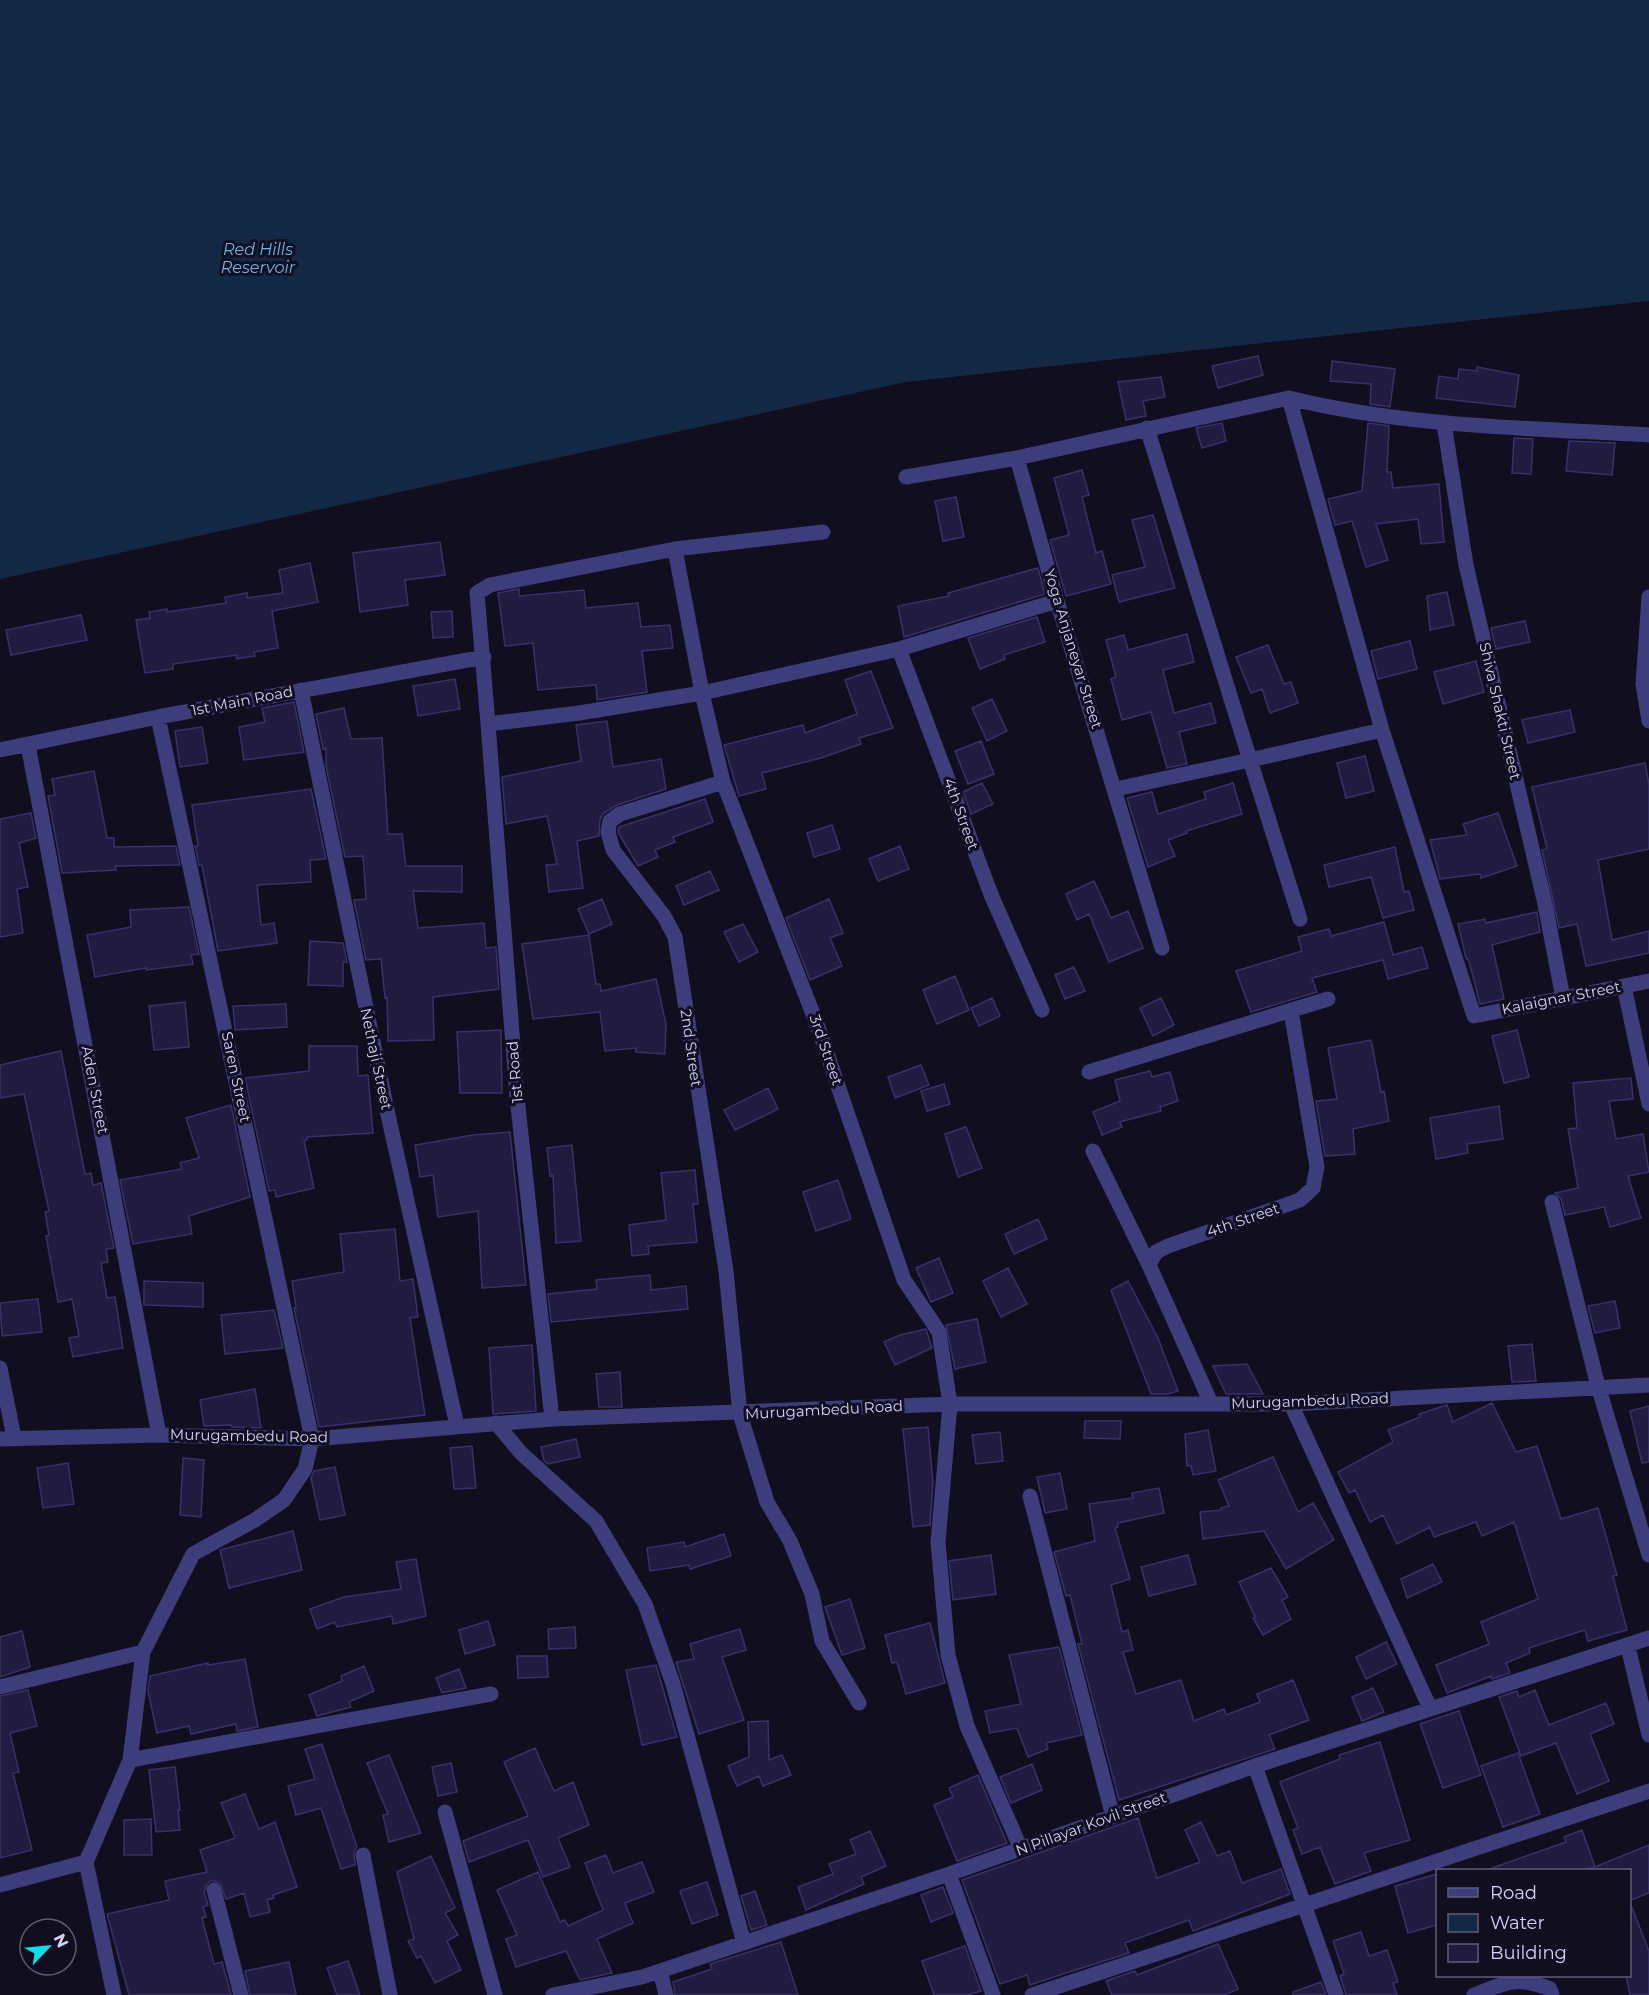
<svg xmlns="http://www.w3.org/2000/svg" width="1649" height="1995" font-family="Montserrat,sans-serif">
<rect width="100%" height="100%" fill="#110e20"/>
<path fill="#122845" d="M0,0H1649V301L906,382L0,579Z"/>
<path fill="#211c3f" stroke="#38306a" stroke-width="1.5" d="M1258,356L1263,375L1218,388L1212,366Z
M1332,361L1395,369L1390,407L1370,404L1371,384L1330,381Z
M1477,367L1519,375L1515,407L1436,398L1439,376L1458,379L1459,369L1477,371Z
M1161,377L1165,397L1143,401L1146,416L1126,420L1118,382Z
M1222,423L1226,441L1202,448L1196,428Z
M1368,423L1389,426L1387,472H1391L1393,488L1439,484L1444,542L1421,544L1418,519L1376,524L1388,560L1366,567L1352,521L1335,525L1328,499L1362,491Z
M1514,438L1533,439L1531,474L1512,473Z
M1569,441L1615,443L1612,475L1566,471Z
M1082,470L1089,495L1082,497L1096,553L1102,551L1111,584L1066,596L1050,540L1069,535L1054,478Z
M956,497L964,537L943,541L935,501Z
M1153,515L1175,588L1119,602L1112,575L1145,567L1132,520Z
M440,542L445,575L405,580L408,605L360,612L353,553Z
M310,563L318,602L272,611L278,648L254,652L255,656L237,659L236,655L173,664V669L145,673L136,620L150,618L149,612L167,609V612L226,603L225,597L247,593V598L283,593L279,570Z
M1038,568L1045,594L904,637L898,606L949,596L948,593Z
M519,589V596L584,590L586,608L638,603L641,627L670,625L673,648L642,651L647,692L597,700L596,685L538,690L533,643L505,646L498,593Z
M1447,592L1454,625L1430,630L1427,596Z
M452,611L453,637L433,638L431,612Z
M81,615L87,640L11,655L6,630Z
M1037,617L1045,642L1004,655L1005,659L980,669L968,638Z
M1525,621L1530,642L1496,649L1491,628Z
M1187,634L1194,662L1163,670L1174,713L1211,703L1216,723L1179,732L1187,764L1167,768L1151,712L1122,720L1111,679L1116,677L1106,640L1124,635L1128,650Z
M1410,641L1417,669L1378,679L1371,651Z
M1268,645L1284,684L1291,682L1298,703L1270,713L1262,689L1251,693L1236,657Z
M1476,661L1484,692L1443,704L1434,672Z
M871,671L893,728L859,738L861,744L821,758L762,773L766,789L739,796L724,745L803,725L805,733L857,714L845,680Z
M455,679L460,709L418,716L413,686Z
M992,699L1007,731L987,741L972,708Z
M294,702L304,752L244,760L239,727L265,722L262,708Z
M344,708L351,739L382,738L388,834H402L406,866H462V892L413,891L418,928L484,923L486,948L496,947L499,989L433,997L434,1040L388,1041L387,997L385,998L381,959L366,960L354,900L366,899L363,856L345,857L326,766V748L323,749L316,714Z
M1570,710L1575,732L1528,743L1522,720Z
M607,721L613,767L661,759L666,789L617,805L604,813L600,819L599,836L577,841L583,888L549,892L546,865L557,864L547,816L506,824L502,777L581,761L576,725Z
M202,727L208,763L180,767L175,731Z
M981,741L994,774L968,784L955,751Z
M1365,756L1374,791L1346,798L1337,763Z
M1645,763L1649,784V849L1598,860L1612,940L1649,931V953L1586,966L1577,924L1559,928L1542,850L1547,849L1532,787Z
M94,771L107,838H114V847L176,846L180,865L115,866L116,870L62,873L48,796L55,795L52,779Z
M982,783L993,804L971,814L963,792Z
M1233,783L1242,814L1186,831L1187,833L1168,840L1175,856L1148,867L1127,798L1152,792L1158,814L1206,799L1204,792Z
M311,789L326,859L310,860L311,882L257,885L261,925L274,923L277,943L218,951L202,865H199L195,846H198L192,805Z
M705,799L713,822L673,837L675,842L655,850L658,857L638,866L618,832L619,827Z
M31,813L36,838L19,843L28,887L17,889L23,933L0,937V819Z
M1498,813L1517,866L1481,878L1480,874L1440,879L1430,840L1467,835L1463,824Z
M832,825L840,849L814,857L807,833Z
M900,846L909,869L878,881L869,859Z
M1395,847L1404,892L1409,891L1414,910L1383,918L1371,877L1329,887L1324,865Z
M710,871L719,890L684,905L676,886Z
M1094,881L1111,918L1128,911L1143,948L1109,962L1089,914L1077,920L1066,894Z
M602,899L612,924L589,934L578,909Z
M829,899L843,933L830,938L842,966L810,980L786,918Z
M189,907L199,954L191,955L193,964L146,970V968L95,977L87,935L131,927L130,910Z
M1537,912L1540,932L1492,945L1504,999L1480,1004L1469,961L1466,958L1458,924L1485,919L1486,923Z
M1384,922L1393,955L1422,947L1428,968L1388,979L1383,960L1312,978L1317,992L1251,1012L1236,971L1302,951L1298,937L1329,929L1331,936Z
M743,924L758,952L739,962L724,932Z
M589,935L596,984H600L601,991L656,979L666,1024L665,1054L636,1052V1048L605,1051L600,1012L533,1019L522,944Z
M310,941L343,943L347,962H343V986L308,985Z
M1074,967L1085,991L1065,999L1055,975Z
M955,976L969,1010L937,1024L923,990Z
M992,998L1000,1016L979,1026L971,1008Z
M1161,998L1174,1025L1153,1036L1140,1008Z
M185,1002L189,1047L154,1050L149,1006Z
M286,1004L287,1027L235,1030L233,1006Z
M501,1030L502,1093H460L457,1032Z
M1517,1030L1529,1077L1504,1083L1492,1036Z
M1371,1040L1381,1092L1384,1091L1389,1121L1353,1129L1355,1154L1325,1156L1316,1101L1337,1099L1328,1048Z
M309,1046H357L358,1076L368,1075L373,1133L307,1137V1140L304,1141L314,1188L276,1197L275,1190L269,1191L245,1078L309,1071Z
M61,1051L85,1174L91,1173L93,1185L101,1183L114,1248L106,1249L108,1262L101,1263L107,1298L115,1297L123,1348L73,1357L69,1338L79,1336L72,1299L58,1302L46,1236L49,1235L45,1212L49,1211L24,1094L0,1098V1065Z
M921,1065L929,1085L895,1098L888,1077Z
M1150,1071L1152,1077L1170,1072L1178,1101L1160,1107L1161,1111L1120,1122L1122,1127L1102,1135L1093,1112L1120,1101L1115,1080Z
M1631,1078L1633,1099L1609,1101L1616,1139L1643,1134L1649,1172L1628,1176L1641,1218L1610,1227L1604,1207L1565,1215L1561,1199L1555,1193L1578,1188L1568,1129L1577,1128L1573,1083Z
M944,1084L950,1104L927,1111L921,1091Z
M768,1088L778,1109L735,1130L724,1110Z
M231,1105L250,1197L189,1216L192,1234L133,1244L120,1180L182,1169L180,1163L199,1158L186,1118Z
M1499,1106L1503,1139L1467,1144L1468,1153L1436,1159L1430,1118Z
M966,1127L982,1168L958,1177L945,1134Z
M510,1132L526,1285L482,1288L478,1211L438,1217L433,1175L420,1177L415,1145L473,1135Z
M572,1145L581,1241L556,1243L553,1175L550,1176L547,1148Z
M695,1170L698,1204H693L697,1242L648,1246L649,1254L632,1256L629,1225L666,1220L661,1173Z
M838,1180L851,1219L816,1231L803,1192Z
M1038,1219L1047,1239L1014,1254L1005,1234Z
M395,1229L400,1281L413,1279L418,1317L410,1318L425,1415L319,1427L294,1308H296L292,1281L344,1272L340,1234Z
M939,1258L953,1293L931,1302L916,1268Z
M1008,1268L1027,1304L1001,1317L983,1281Z
M650,1275L651,1290L686,1286L688,1309L551,1322L548,1294L597,1289L596,1280Z
M144,1281L203,1283V1307L144,1305Z
M1128,1281L1158,1338L1178,1391L1168,1394H1151L1111,1290Z
M38,1299L42,1332L2,1336L0,1303Z
M1615,1301L1620,1328L1595,1333L1588,1306Z
M274,1310L283,1348L225,1354L221,1315Z
M977,1319L986,1362L955,1369L946,1325Z
M926,1329L932,1348L895,1365L884,1342L900,1335Z
M1532,1344L1536,1381L1512,1382L1508,1346Z
M532,1345L536,1411L493,1414L489,1348Z
M1247,1364L1263,1394H1226L1213,1366Z
M620,1372L622,1407H599L596,1374Z
M255,1389L261,1428L232,1427L231,1425L204,1426L200,1400Z
M1492,1403L1516,1452L1537,1446L1561,1519L1598,1508L1617,1575L1613,1576L1627,1630L1588,1641L1585,1630L1529,1648L1530,1653L1506,1663L1510,1673L1492,1679L1491,1676L1447,1693L1436,1665L1489,1644L1481,1622L1538,1599L1514,1522L1482,1536L1476,1522L1434,1537L1430,1527L1397,1544L1383,1515L1370,1522L1355,1490L1349,1493L1338,1472L1393,1442L1388,1430L1420,1417L1419,1414L1447,1405L1453,1422Z
M1649,1406V1462L1642,1463L1630,1411Z
M1085,1421H1121L1120,1439L1084,1438Z
M928,1427L933,1483L930,1525L913,1527L903,1429Z
M1208,1430L1216,1471L1193,1475L1191,1466H1187L1185,1434Z
M1000,1432L1003,1461L976,1464L972,1435Z
M576,1439L580,1457L548,1464L544,1461L541,1447Z
M472,1446L476,1488L454,1489L450,1448Z
M1273,1457L1298,1512L1313,1503L1334,1540L1286,1569L1264,1531L1203,1539L1200,1512L1221,1510V1508L1229,1506L1218,1480Z
M183,1458L204,1460L201,1517L180,1515Z
M68,1463L74,1504L43,1508L37,1468Z
M335,1467L345,1515L320,1520L311,1478L314,1471Z
M1060,1473L1067,1509L1045,1513L1037,1477Z
M1159,1488L1164,1513L1118,1523V1527L1115,1528L1130,1579L1111,1585L1122,1632L1128,1630L1133,1650L1123,1652L1136,1694L1181,1680L1194,1721L1224,1709L1226,1715L1260,1702L1257,1694L1293,1680L1309,1720L1269,1735L1275,1749L1119,1800L1078,1644H1082L1070,1595L1066,1596L1054,1552L1095,1541L1089,1504L1133,1498L1132,1493Z
M293,1531L302,1570L229,1588L220,1550Z
M724,1534L731,1556L690,1569L689,1565L650,1571L647,1548L684,1542L685,1547Z
M991,1555L996,1594L953,1600L949,1561Z
M1188,1555L1196,1584L1149,1596L1141,1567Z
M416,1559L426,1616L393,1624L392,1616L337,1627L335,1622L317,1629L310,1609L344,1597L401,1589L396,1562Z
M1433,1564L1442,1582L1407,1598L1401,1579Z
M1271,1568L1288,1597L1282,1600L1291,1619L1263,1635L1253,1618L1255,1617L1239,1582Z
M850,1599L865,1648L842,1655L825,1607Z
M488,1621L495,1645L465,1654L459,1630Z
M930,1623L945,1683L906,1694L897,1662L892,1663L885,1635Z
M575,1627L576,1648L549,1649L548,1629Z
M740,1629L746,1650L722,1657L744,1720L699,1734L676,1662L694,1659L690,1644Z
M22,1631L30,1667L0,1677V1637Z
M1386,1642L1397,1664L1366,1679L1356,1657Z
M1059,1647L1082,1735L1046,1743L1048,1749L1028,1757L1017,1728L990,1733L985,1711L1021,1704L1009,1655Z
M517,1656H547L548,1677L518,1678Z
M245,1659L258,1727L237,1731L236,1724L191,1734L189,1726L157,1733L148,1691L150,1676L208,1663V1665Z
M656,1665L677,1737L642,1745L626,1670Z
M364,1666L374,1691L349,1702L351,1707L317,1716L309,1695L342,1681L341,1676Z
M459,1669L466,1688L442,1693L436,1678Z
M1373,1688L1384,1712L1362,1721L1352,1697Z
M28,1690L37,1726L10,1733L19,1772L13,1773L32,1850L0,1858V1696Z
M1535,1690L1549,1725L1606,1703L1614,1724L1590,1734L1609,1781L1577,1794L1556,1743L1521,1756L1499,1697L1517,1691L1519,1697Z
M1459,1711L1481,1775L1443,1788L1420,1724Z
M768,1721L769,1760L782,1755L791,1775L763,1786L759,1776L737,1786L728,1766L749,1757L748,1722Z
M1380,1742L1410,1840L1364,1853L1371,1871L1335,1884L1320,1847L1302,1854L1293,1830L1298,1828L1280,1782L1340,1759L1339,1755Z
M322,1744L357,1847L354,1852L355,1865L341,1869L321,1808L296,1815L288,1786L315,1779L305,1749Z
M535,1748L554,1791L573,1782L589,1825L558,1838L570,1867L543,1877L528,1840L469,1862L463,1841L528,1816L504,1762Z
M1518,1753L1540,1814L1503,1827L1481,1766Z
M389,1755L421,1833L389,1842L383,1815L388,1814L367,1763Z
M451,1763L457,1792L438,1796L432,1767Z
M1032,1764L1042,1790L1011,1803L1000,1777Z
M175,1767L180,1810H178L180,1830L156,1832L149,1770Z
M978,1775L1007,1843L957,1861L934,1805L953,1797L949,1788Z
M245,1794L259,1829L275,1822L297,1887L273,1895L274,1898L267,1900L270,1912L250,1917L244,1893L226,1899L220,1883L212,1880L207,1884L204,1892L208,1905L203,1907L206,1917L202,1918L214,1964L222,1962L231,1995H129L107,1914L169,1900L165,1881L207,1872L200,1850L235,1838L221,1803Z
M1138,1818L1157,1878L1200,1862L1185,1830L1201,1822L1217,1856L1230,1851L1242,1883L1281,1869L1290,1894L1193,1931L1189,1920L1125,1943L1129,1953L1063,1974L1030,1985L1027,1975L1000,1984L962,1880Z
M151,1819L152,1855H124V1820Z
M1582,1830L1595,1867L1649,1845V1893L1629,1901V1870H1589L1594,1867L1585,1870H1493L1492,1868L1566,1842L1564,1837Z
M870,1831L886,1866L861,1877L864,1884L806,1910L798,1887L833,1874L829,1864L856,1854L850,1840Z
M606,1855L613,1873L642,1862L654,1892L625,1903L633,1923L597,1939L612,1973L580,1980L566,1951L516,1967L506,1939L517,1935L497,1890L538,1872L560,1922L565,1920L568,1926L603,1910L585,1863Z
M431,1856L455,1908L445,1913L458,1935L447,1941L461,1970L435,1983L421,1956L417,1958L408,1941L414,1939L397,1872Z
M1437,1874V1925L1408,1933L1395,1886Z
M707,1882L718,1915L692,1924L680,1891Z
M943,1887L953,1913L931,1922L921,1895Z
M755,1891L767,1925L751,1930L741,1896Z
M1631,1905L1649,1951V1995H1630L1626,1976H1629Z
M1361,1932L1369,1956L1387,1950L1398,1982L1393,1983L1397,1995H1346L1340,1976L1344,1974L1333,1941Z
M781,1942L798,1995H675L673,1982L712,1969L710,1964Z
M1218,1944L1238,1989L1225,1995H1112L1106,1981L1135,1971L1137,1975Z
M965,1946L981,1991L967,1995H934L922,1961Z
M348,1961L360,1995H337L327,1968Z
M289,1962L296,1995H250L245,1971Z
M1321,1982L1326,1995H1293V1992Z"/>
<g fill="none" stroke-linecap="round" stroke-linejoin="round">
<path stroke="#3d3d7b" stroke-width="15" d="M1444,423L1466,565L1545,904L1563,998
M1649,435C1530,428 1406,427 1289,398L1382,730L1474,1016L1649,981
M1017,458L1289,398
M906,477L1017,458L1057,601L1162,948
M675,549L823,532
M1649,597L1643,684L1649,721
M899,649L992,897L1042,1010
M301,690L387,1110L457,1426
M488,724L517,1097L552,1419L950,1404H1291L1649,1385
M28,745L159,1435
M0,750L158,717L484,657
M723,782L620,814L610,821L608,832L613,850L664,916L675,937L726,1271L740,1414L767,1502L790,1541L812,1594L822,1641L859,1703
M1116,789L1250,760L1147,428
M1300,919L1250,760L1382,730
M1624,986L1649,1104
M1089,1072L1328,999
M1093,1151L1149,1265
M1552,1202L1598,1386L1649,1555
M0,1368L14,1437
M1211,1403L1149,1265L1156,1252L1168,1246L1300,1200L1313,1188L1317,1167L1291,1011
M1291,1404L1430,1708
M496,1423L521,1453L596,1521L645,1604L673,1684L744,1943
M1030,1496L1113,1817
M1628,1647L1649,1735
M0,1687L143,1652
M130,1760L491,1694
M1255,1766L1336,1995
M445,1812L495,1995
M1021,1849L967,1726L948,1655L938,1542L950,1404L939,1332L904,1280L818,1027L723,782L702,693L675,549L490,585L477,593L488,724L579,713L702,693L899,649L1057,601
M363,1855L390,1995
M949,1874L993,1995
M0,1885L86,1862
M214,1890L241,1995
M660,1971L666,1995
M114,1995L86,1862L130,1760L143,1652L193,1554L255,1520L284,1500L305,1469L312,1439L158,717
M553,1995L642,1977L949,1874L1255,1766L1649,1638
M1032,1995L1649,1791
M1474,1995C1505,1983 1517,1975 1550,1989L1552,1995"/>
<path stroke="#3d3d7b" stroke-width="15" d="M0,1439L159,1435L312,1439L552,1419"/>
</g>
<g text-anchor="middle" stroke-width="6" stroke-linejoin="round" paint-order="stroke">
<g font-size="15" fill="#d3d1fc" stroke="#110e20">
<text transform="translate(1073 649) rotate(73)" y="5">Yoga Anjaneyar Street</text>
<text transform="translate(242 701) rotate(-11)" y="5">1st Main Road</text>
<text transform="translate(1500 711) rotate(77)" y="5">Shiva Shakti Street</text>
<text transform="translate(961 814) rotate(70)" y="5">4th Street</text>
<text transform="translate(1561 998) rotate(-11)" y="5">Kalaignar Street</text>
<text transform="translate(691 1048) rotate(82)" y="5">2nd Street</text>
<text transform="translate(826 1050) rotate(71)" y="5">3rd Street</text>
<text transform="translate(376 1059) rotate(78)" y="5">Nethaji Street</text>
<text transform="translate(515 1072) rotate(-95)" y="5">1st Road</text>
<text transform="translate(236 1077) rotate(78)" y="5">Saren Street</text>
<text transform="translate(95 1090) rotate(79)" y="5">Aden Street</text>
<text transform="translate(1243 1220) rotate(-19)" y="5">4th Street</text>
<text transform="translate(1310 1401) rotate(-2)" y="5">Murugambedu Road</text>
<text transform="translate(824 1410) rotate(-3)" y="5">Murugambedu Road</text>
<text transform="translate(249 1436) rotate(1)" y="5">Murugambedu Road</text>
<text transform="translate(1091 1824) rotate(-20)" y="5">N Pillayar Kovil Street</text>
</g>
<g font-size="16" font-style="italic" fill="#66b9f4" stroke="#110e20">
<text x="258" y="255">Red Hills<tspan x="258" dy="18">Reservoir</tspan></text>
</g>
</g>
<rect x="1436" y="1869" width="195" height="108" fill="#110e20" stroke="#5f5c78" stroke-width="1.5"/>
<rect x="1448" y="1888" width="30" height="9" fill="#3d3d7b" stroke="#5f5c78" stroke-width="1.5"/>
<text x="1490" y="1899" font-size="18" fill="#d3d1fc">Road</text>
<rect x="1448" y="1914" width="30" height="18" fill="#122845" stroke="#5f5c78" stroke-width="1.5"/>
<text x="1490" y="1929" font-size="18" fill="#d3d1fc">Water</text>
<rect x="1448" y="1944" width="30" height="18" fill="#211c3f" stroke="#5f5c78" stroke-width="1.5"/>
<text x="1490" y="1959" font-size="18" fill="#d3d1fc">Building</text>
<g transform="translate(48 1947) rotate(64)"><circle r="28" fill="#110e20" stroke="#5f5c78" stroke-width="1.5"/>
<path d="M0-4.5L10 22L0 15L-10 22Z" fill="#11dce7"/>
<text y="-9" font-size="16" font-weight="bold" text-anchor="middle" fill="#d3d1fc">N</text>
</g>
</svg>
